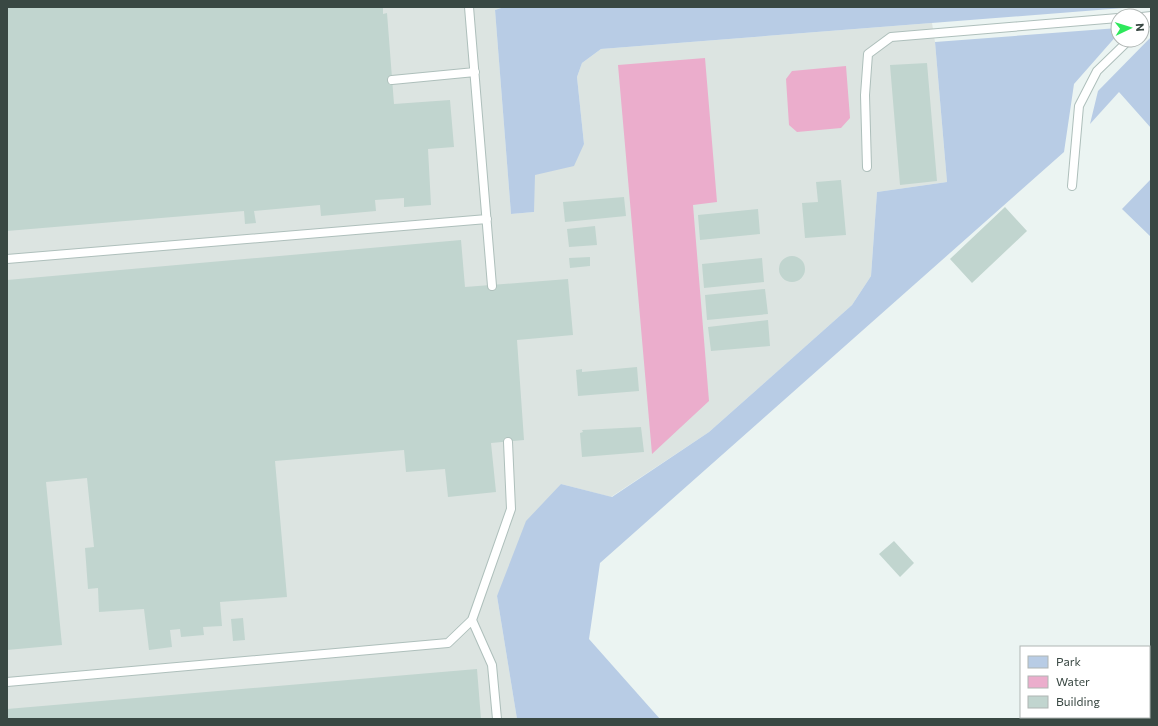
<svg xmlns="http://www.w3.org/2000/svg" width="1158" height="726" font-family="Commissioner,sans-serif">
<rect width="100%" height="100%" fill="#ebf4f2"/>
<path fill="#dce4e1" d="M7,7H504L495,10L511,214L534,212V175L584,144L577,77L582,63L601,49L932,23L935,42L947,182L877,192L871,276L852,305L709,432L611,497L561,484L497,596L517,719H7Z"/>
<path fill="#b8cce5" d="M504,7H1136L601,49L582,63L577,77L584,144L574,166L535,175L534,212L511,214L495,10Z
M1118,28V34L1074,84L1064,152L600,563L589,639L660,719H517L497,596L526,521L561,484L612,497L709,432L852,305L871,276L877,192L947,182L935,42Z
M1151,37V128L1119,92L1090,124L1098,91Z
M1151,179V237L1122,209Z"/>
<path fill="#ebadcc" d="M705,58L717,202L693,205L709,401L652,454L618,65Z
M846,66L850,118L841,128L797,132L789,125L786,79L792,71Z"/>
<path fill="#c1d5cf" d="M7,7H383V14L387,13L394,104L450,100L454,147L428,149L431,205L404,207V198L375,200L376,211L321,216L320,205L254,211L256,223L245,224L244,211L7,231Z
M927,63L937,181L900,185L890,65Z
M841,180L846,235L805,238L802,203L818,202L816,182Z
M624,197L626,216L565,222L563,202Z
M1005,207L1027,231L972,283L950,259Z
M758,209L760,234L700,240L698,215Z
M595,226L597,245L569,247L567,229Z
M461,240L465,287L568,279L573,335L517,340L524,440L491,443L496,492L448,497L445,469L406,472L404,450L275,461L287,597L220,602L222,626L203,627L204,635L181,637L180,629L170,630L172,647L149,650L144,609L99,612L98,588L88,589L85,548L94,547L87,478L46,482L62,645L7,650V280Z
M779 269a13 13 0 1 1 26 0a13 13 0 1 1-26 0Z
M590,257V266L570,268L569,258Z
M762,258L764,282L704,288L702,264Z
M765,289L768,314L707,320L705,295Z
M768,320L770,346L711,351L708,327Z
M637,367L639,391L578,396L576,370L582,369V372Z
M641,427L644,452L582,457L580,433L583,432L582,430Z
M894,541L914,563L900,577L879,554Z
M243,618L245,640L233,641L231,619Z
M477,669L481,719H7V709Z"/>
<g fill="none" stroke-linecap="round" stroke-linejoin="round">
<g stroke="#aebfbb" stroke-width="10">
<path id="service" d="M469,7L492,286
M1142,17L1151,16
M1142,28L1151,19
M392,80L475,72
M867,167L865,95L868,54L891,37L1118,18
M1072,186L1079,106L1097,71L1129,40
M7,259L487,219
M472,620L492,665L497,719
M7,682L448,643L472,620L511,509L508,442"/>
</g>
<use href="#service" stroke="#fff" stroke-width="8"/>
</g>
<rect width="1158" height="726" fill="none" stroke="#394843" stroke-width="16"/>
<rect x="1020" y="646" width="130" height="72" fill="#ffffff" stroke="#b0b6b4"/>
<rect x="1028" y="656" width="20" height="12" fill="#b8cce5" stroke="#b0b6b4"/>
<text x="1056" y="666" font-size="12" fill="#394843">Park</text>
<rect x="1028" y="676" width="20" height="12" fill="#ebadcc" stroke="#b0b6b4"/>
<text x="1056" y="686" font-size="12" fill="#394843">Water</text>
<rect x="1028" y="696" width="20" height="12" fill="#c1d5cf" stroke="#b0b6b4"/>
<text x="1056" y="706" font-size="12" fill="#394843">Building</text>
<g transform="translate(1130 28) rotate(86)"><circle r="19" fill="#ffffff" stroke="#b0b6b4"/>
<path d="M0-3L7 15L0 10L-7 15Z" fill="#2ee85b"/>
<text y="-6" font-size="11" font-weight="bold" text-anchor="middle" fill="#394843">N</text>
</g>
</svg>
